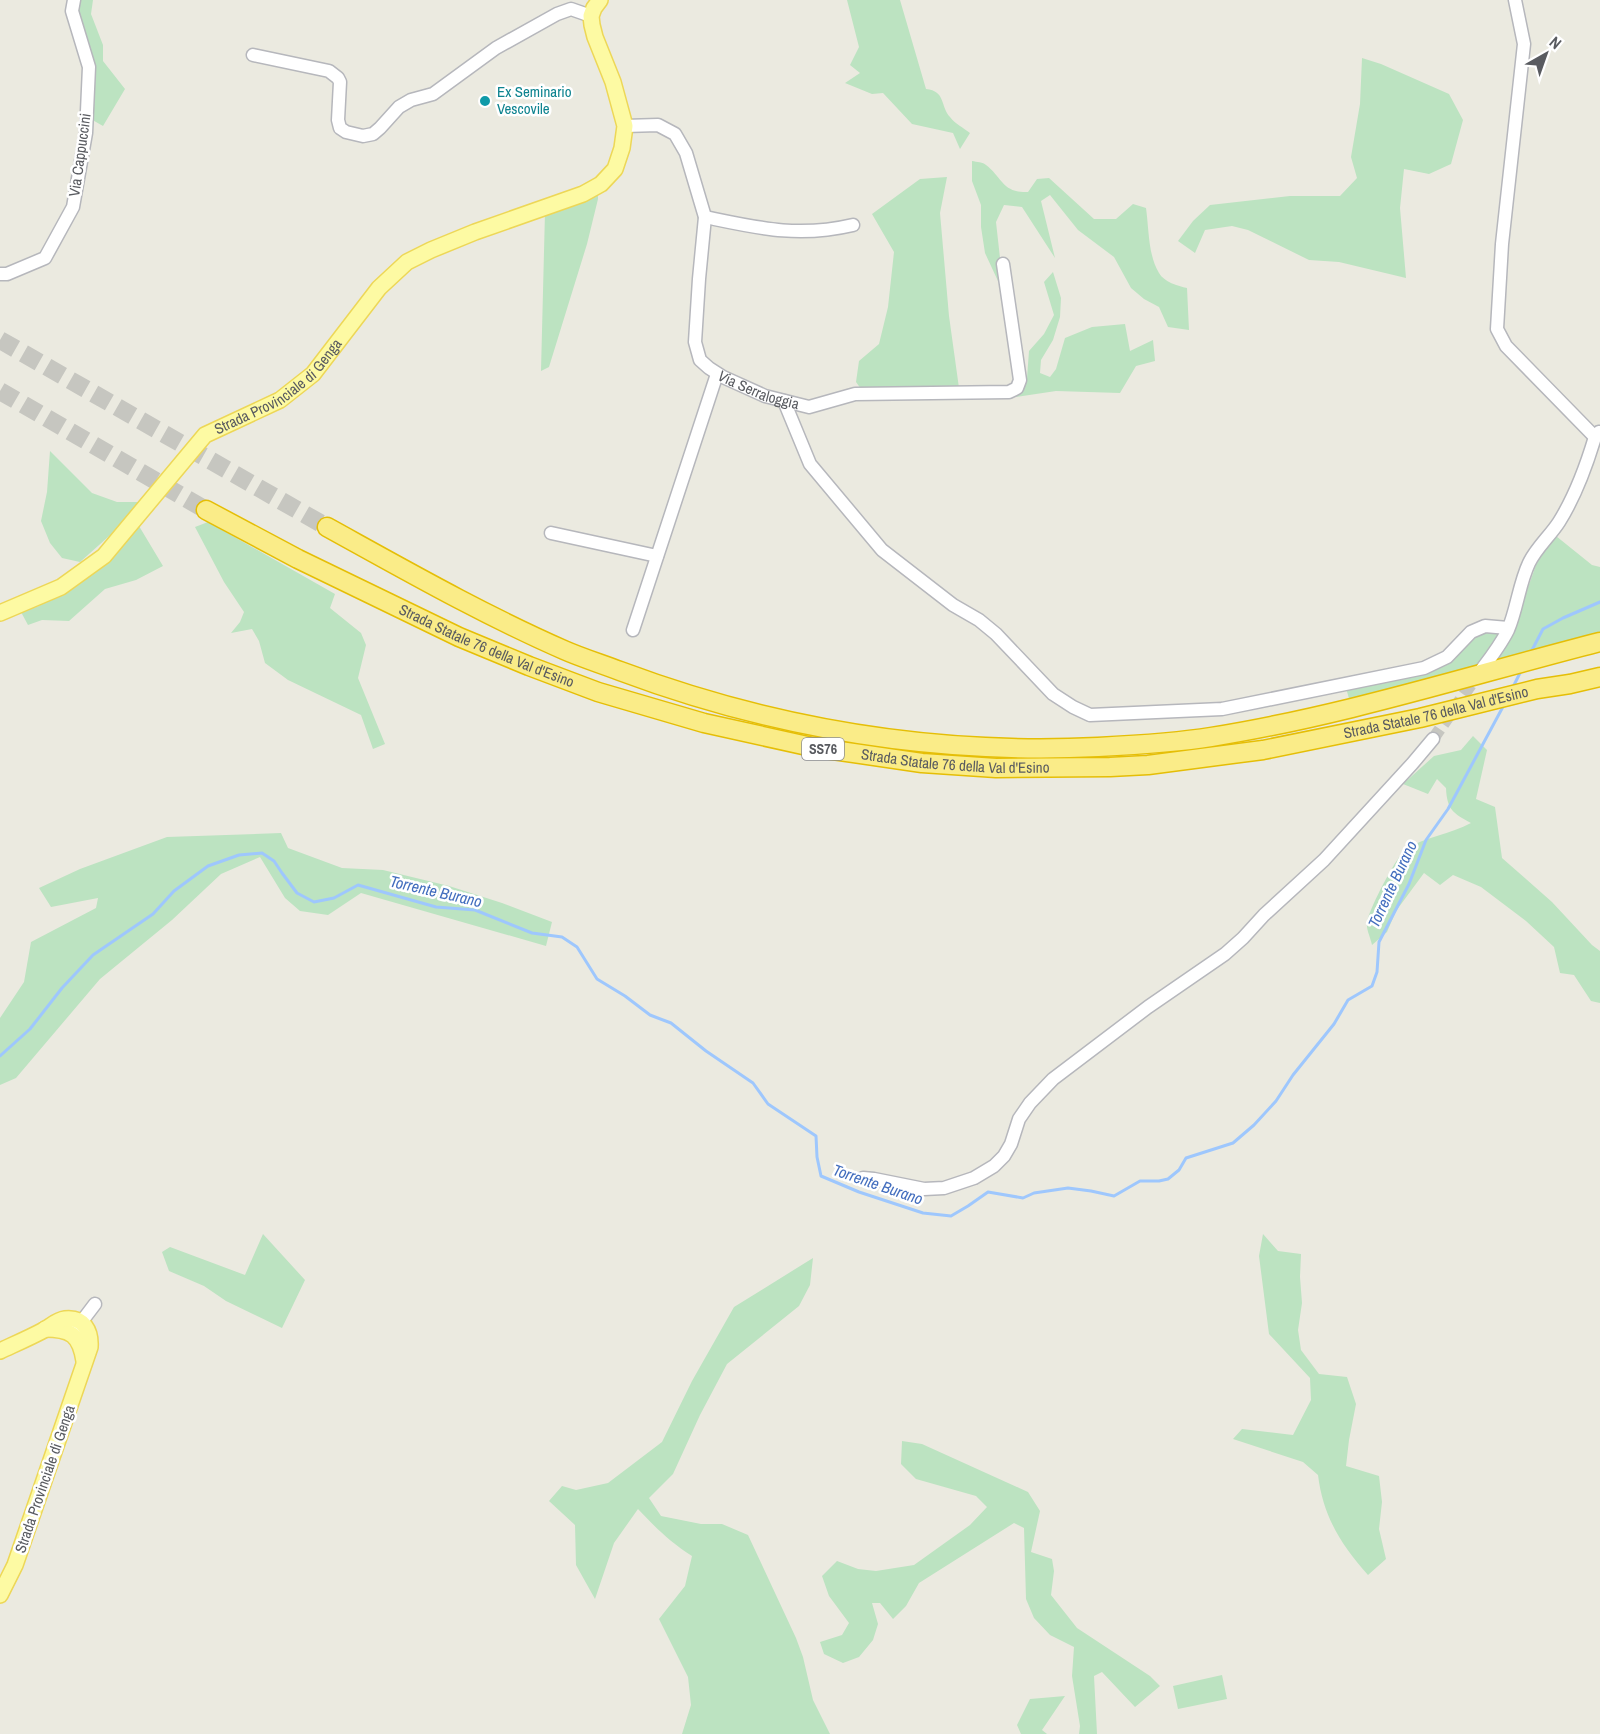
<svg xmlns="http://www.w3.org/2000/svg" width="1600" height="1734" font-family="'Archivo Narrow',sans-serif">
<rect width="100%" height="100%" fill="#ebeae0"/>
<path fill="#bce3c1" d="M74,0H93L91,14L103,45V61L125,89L103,126L89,118L91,80Z
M847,0H900L926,89C946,91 940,106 950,117C955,124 964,128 970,133L960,149L953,133L912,124L883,93L872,94L845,83L860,73L850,65L859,47Z
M1362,58L1381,64L1449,94L1463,120L1451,164L1429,174L1404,169L1400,208L1406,278L1339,262L1309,260L1248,230L1232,226L1205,230L1195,253L1178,241L1193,221L1210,205L1290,196H1340L1357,178L1351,157L1360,104Z
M972,161C977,162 983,162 986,165C1003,178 1002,193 1028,192L1037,179L1049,178L1094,219H1116L1133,204L1146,208C1149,229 1148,255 1159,273C1164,282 1178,286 1187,288L1189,330L1168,327L1159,307L1144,299L1131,288L1114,257L1078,230L1050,195L1041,201L1055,258L1022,207L1004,205L996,222L1001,267L998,281L985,253L981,227V205L972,181Z
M947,177L940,213L949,316L959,388L861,389L856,382L859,361L879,344L888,307L894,252L872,214L920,179Z
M598,190V199L587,244L549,367L541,371L545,212Z
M1053,272L1061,298L1060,317L1053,340L1041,360L1040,373L1050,377L1056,369L1065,338L1092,327L1125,324L1130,351L1153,340L1155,361L1136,366L1120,393L1056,391L1016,397L1027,378L1029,351L1044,334L1054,315L1044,282Z
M50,451L92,493L117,502H141L126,521L80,562L62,558L50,543L41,521L47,492Z
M208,522L335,594L330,608L361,633L366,645L358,678L385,744L373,749L361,715L288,680L265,663L259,641L252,629L231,633L240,622L244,612L224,582L195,527Z
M139,526L163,566L136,580L105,589L69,621L42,620L28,625L21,612L39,606L108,558Z
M1556,536L1592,565L1600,567V635L1350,702L1346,688L1434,671L1484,631L1500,633L1510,638L1536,565L1546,545Z
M1473,736L1487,750L1476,799L1495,807L1502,858L1552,902L1592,945L1600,951V1003L1591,1001L1574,975L1560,973L1554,947L1526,921L1481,887L1453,875L1440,885L1424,873L1396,911L1387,932L1372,945C1371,939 1366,929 1367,923C1368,911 1397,855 1406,849C1424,837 1451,834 1471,823C1453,813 1447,810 1446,788L1437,779L1428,794L1403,784L1434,756L1461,750Z
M281,833L288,848L342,868L383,870L449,886L502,903L552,922L546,946L361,893L328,915L300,911L285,898L260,857L221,874L172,920L100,979L16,1078L0,1085V1018L24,982L31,942L96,908L98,898L51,907L39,888L80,869L167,837Z
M263,1234L305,1280L282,1328L226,1301L204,1286L169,1271L162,1252L170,1247L245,1275Z
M1263,1234L1278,1251L1301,1254L1300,1277L1302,1303L1298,1330L1301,1350L1319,1374L1347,1377L1356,1404L1349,1440L1346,1466L1379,1476L1382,1502L1379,1529L1386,1559L1368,1575C1341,1545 1323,1516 1318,1475L1303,1462L1233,1439L1242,1429L1293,1435L1311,1400L1310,1378L1269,1334L1259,1256Z
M813,1258L810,1285L799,1306L727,1364L700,1415L673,1474L649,1498L661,1516L701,1524H722L748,1535L796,1638L803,1657L813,1700L830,1734H682L691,1705L688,1677L659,1619L685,1586L692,1556C670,1542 656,1528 638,1509L614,1543L595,1599L576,1565L575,1525L549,1501L562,1486L576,1490L608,1483L662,1442L692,1381L734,1307Z
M902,1441L922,1444L1028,1492L1040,1511L1031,1552L1052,1559L1054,1571L1051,1595L1077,1628L1150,1676L1160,1686L1135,1707L1102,1672L1094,1676L1097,1734H1079L1080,1726L1072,1676L1074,1647L1050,1635L1034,1618L1026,1599L1024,1528L1014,1523L919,1583L906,1606L893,1619L880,1603H872L878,1624L873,1640L859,1657L843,1663L824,1654L820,1642L842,1635L849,1623L829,1596L822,1576L837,1561L858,1569L876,1571L914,1565L970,1525L987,1507L976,1496L916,1479L901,1464Z
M1222,1675L1227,1699L1178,1709L1173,1686Z
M1065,1696L1042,1730L1047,1734H1021L1017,1725L1030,1699Z"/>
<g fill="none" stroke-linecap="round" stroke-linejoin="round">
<path stroke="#9ec7fd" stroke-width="3" d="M1531,652L1543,629L1563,618L1600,602
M1513,687L1521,671
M0,1056L30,1029L62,988L93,955L153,914L174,891L208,866L239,855L262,853L274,861L282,873L297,893L314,902L334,898L358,885L436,907L475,910L532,933L562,937L577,947L597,979L625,996L650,1015L671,1023L706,1051L753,1083L768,1104L816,1136L817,1157L821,1176L859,1192L923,1213L951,1216L968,1206L988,1192L1023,1198L1034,1193L1068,1188L1091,1191L1114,1196L1140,1181H1159L1168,1179L1179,1170L1186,1158L1233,1143L1254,1125L1276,1101L1293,1075L1334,1024L1348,1000L1372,986L1377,972L1379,942L1409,884L1426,840L1448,809L1505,703"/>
<path stroke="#c6c6c0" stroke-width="12" stroke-dasharray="12 6" stroke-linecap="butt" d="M1433,739L1479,673"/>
<path stroke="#c6c6c0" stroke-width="18" stroke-dasharray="18 9" stroke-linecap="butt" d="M0,340L327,527
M0,391L206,510"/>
<g stroke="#b6b7bc" stroke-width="15">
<g id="minor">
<path d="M1515,0L1524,44L1502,244L1497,329L1506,346L1595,437"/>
<path d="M253,55L329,71L338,78L340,82L338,120L340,128L346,132L363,136L373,134L380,128L399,107L411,100L433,94L496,48L557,14L571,9L591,16"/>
<path id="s1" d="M625,126L658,125L675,134L686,153L705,217L699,279L695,342L700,360L709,368L723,377L765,396L809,407L855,394L1009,392L1017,388L1020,380L1003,264"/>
<path d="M705,217C758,228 798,238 853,225"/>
<path d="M0,274H7L45,258L73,207L86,133L89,67L72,11L74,0"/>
<path d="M784,401L810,464L882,550L953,605L979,620L996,634L1053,694L1073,707L1090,715L1222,709L1424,668L1447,657L1471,632L1485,626L1508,628"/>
<path d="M551,533L657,556"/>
<path d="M633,630L717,374"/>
<path d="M1482,669C1492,656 1501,644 1508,630C1517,609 1519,584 1529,563C1536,548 1550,536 1559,522C1576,495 1586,467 1595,437L1599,432"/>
<path d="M863,1178L874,1179L924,1189L944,1188L974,1178L994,1166L1004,1156L1011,1144L1019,1119L1030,1103L1053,1079L1148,1007L1225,954L1243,938L1264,915L1324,860L1412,764L1433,739"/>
<path d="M76,1329L95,1304"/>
</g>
</g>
<g stroke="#edd757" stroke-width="18">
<g id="major">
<path id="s2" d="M0,613L61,587L104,556L205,435L280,400L313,374L379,288L407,262L431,250L475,232L583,194L601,184L615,169L622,148L625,126L613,82L595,37L592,25L591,16L594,8L600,0"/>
<path d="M45,1329C71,1329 80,1335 84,1361"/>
<path d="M0,1351C15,1344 29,1338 44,1330C51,1326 57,1320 65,1319C84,1317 91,1331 90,1347L15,1565L0,1595"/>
</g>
</g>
<g stroke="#e5be06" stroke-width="21">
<g id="highway">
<path id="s3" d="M206,510L298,559L459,637L529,666L598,692L704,723L812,747L922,763L996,768L1110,767L1148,765L1263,750L1420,718L1537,689L1570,684L1600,677"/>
<path d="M327,527C405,570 482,614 564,650C582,658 602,664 620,671C775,729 933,755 1098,747C1136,745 1174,743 1211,737C1343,716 1471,675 1600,642"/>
</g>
</g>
<use href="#minor" stroke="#fff" stroke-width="12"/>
<use href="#major" stroke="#fdfaa3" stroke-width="15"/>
<use href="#highway" stroke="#faec88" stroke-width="18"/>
</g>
<circle fill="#0f9aa8" stroke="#fff" stroke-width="2" cx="485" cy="101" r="6"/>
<g text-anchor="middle" stroke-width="5" stroke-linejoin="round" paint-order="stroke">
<rect fill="#fff" stroke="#8b8c90" stroke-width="1.5" x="802" y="738" width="42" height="22" rx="4.5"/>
<g font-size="14" font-weight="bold" fill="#595b60">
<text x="823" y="754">SS76</text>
</g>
<g font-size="15" fill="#0d838f" stroke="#fff" text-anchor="start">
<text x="497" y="97">Ex Seminario<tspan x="497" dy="17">Vescovile</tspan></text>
</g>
<g font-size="15" fill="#595b60" stroke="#fff">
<text transform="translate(80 155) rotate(-82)" y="5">Via Cappuccini</text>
<text dy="5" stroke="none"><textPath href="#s2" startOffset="366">Strada Provinciale di Genga</textPath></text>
<text dy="5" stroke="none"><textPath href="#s1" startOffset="352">Via Serraloggia</textPath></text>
<text dy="5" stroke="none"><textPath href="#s3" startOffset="312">Strada Statale 76 della Val d'Esino</textPath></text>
<text dy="5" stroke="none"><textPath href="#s3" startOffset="1284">Strada Statale 76 della Val d'Esino</textPath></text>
<text dy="5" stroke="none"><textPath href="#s3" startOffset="798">Strada Statale 76 della Val d'Esino</textPath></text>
<text transform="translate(45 1479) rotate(-71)" y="5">Strada Provinciale di Genga</text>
</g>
<g font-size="16" font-style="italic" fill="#436ebe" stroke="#fff">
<text transform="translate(1392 884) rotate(-65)" y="6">Torrente Burano</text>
<text transform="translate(436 891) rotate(13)" y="6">Torrente Burano</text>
<text transform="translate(878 1184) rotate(19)" y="6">Torrente Burano</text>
</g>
</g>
<g transform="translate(1546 54) rotate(40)" stroke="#ffffff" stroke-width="4.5" paint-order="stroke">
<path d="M0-4.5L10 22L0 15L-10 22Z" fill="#595b60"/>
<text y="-9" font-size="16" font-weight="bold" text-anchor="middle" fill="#595b60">N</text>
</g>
</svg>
